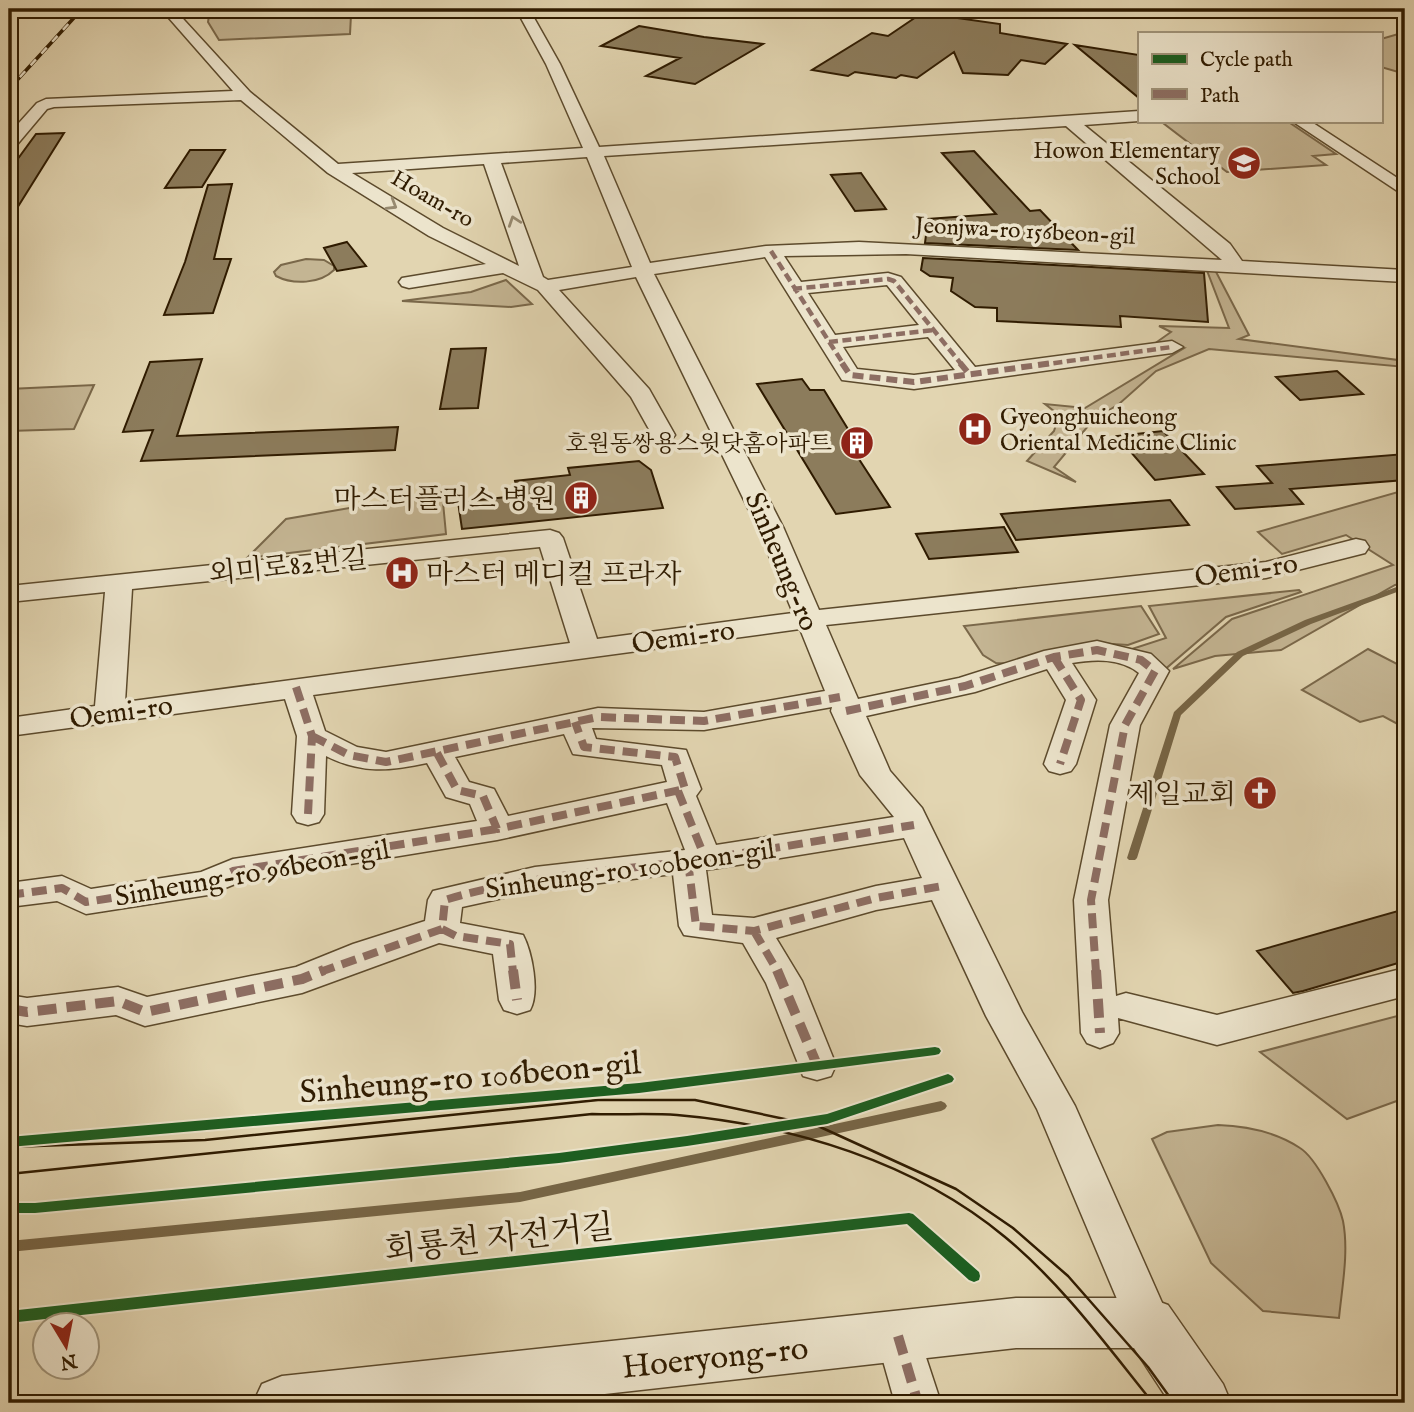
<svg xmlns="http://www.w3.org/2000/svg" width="1414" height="1412" font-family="'IM FELL English','Noto Serif KR',serif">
<rect width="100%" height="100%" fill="#e2d5b1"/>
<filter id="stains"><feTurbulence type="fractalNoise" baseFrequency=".00286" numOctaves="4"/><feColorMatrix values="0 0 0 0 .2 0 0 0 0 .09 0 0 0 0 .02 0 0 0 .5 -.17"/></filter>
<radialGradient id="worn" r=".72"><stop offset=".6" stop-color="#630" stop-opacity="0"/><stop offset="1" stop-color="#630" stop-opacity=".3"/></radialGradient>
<path fill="#c4b593" stroke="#7a684a" stroke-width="2" d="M210,9H341L340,15H351L350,34L219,40L208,22Z
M1405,32V74L1381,67V39Z
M1193,121H1287L1336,154L1313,156L1326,165L1227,172L1163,123Z
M306,259L324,260L334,266V270C320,284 293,285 276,276L274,272L281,265Z
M1206,268H1214L1249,335L1239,339L1405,361V367L1209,349L1156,371L1119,404L1093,420L1054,467L1076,482L1027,461L1054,431L1059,415L1045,404L1085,408L1184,348L1154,344L1171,332L1159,326L1229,328Z
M506,280L532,304L511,307L402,301L471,292Z
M94,385L74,429L9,431V389Z
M1405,490V583L1395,585L1281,650L1215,656L1173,669L1232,619L1393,565L1346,535L1282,554L1258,532Z
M442,492L446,534L247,558L286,519Z
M1299,590L1301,592L1226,617L1163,671L1100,645L1132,649L1166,638L1149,606Z
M1141,606L1159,634L1128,645L1097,643L1018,664L996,663L983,655L964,626Z
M1368,649L1405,668V728L1383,716L1360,722L1302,690Z
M1405,1014V1098L1347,1119L1260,1052Z
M1218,1125C1246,1126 1276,1132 1300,1148C1316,1158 1339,1203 1343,1221C1349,1252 1342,1287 1339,1318L1263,1311L1211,1263L1152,1139L1167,1132Z"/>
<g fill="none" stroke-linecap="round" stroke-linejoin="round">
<path fill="#766546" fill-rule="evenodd" d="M1405,584V589L1311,624L1243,656L1181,715L1137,858L1135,860H1129L1127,858L1174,712L1237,652L1305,620Z
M941,1101L945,1103L947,1106L945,1109L941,1111L520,1202L9,1252V1241L520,1192Z"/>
</g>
<path fill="#8c7c5c" stroke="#2f1b00" stroke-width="2" d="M922,13L1000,24V33L1067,44L1045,64L1021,60L1008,75L963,73L954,52L917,78L901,75L896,78L855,72L848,76L812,70L872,33L888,36Z
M639,26L704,37L763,44L695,84L646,76L680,58L601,46Z
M1075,45L1139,55V98Z
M64,133L9,221V171L36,134Z
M190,150H225L202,187L165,188Z
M974,151L1030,211L1040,210L1078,250L925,243L928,219L996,214L942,153Z
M861,173L886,209L855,211L831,175Z
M232,184L214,259H231L213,313L164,315L185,262L208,185Z
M347,242L366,266L337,271L324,248Z
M923,258L1204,273L1208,322L1120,316L1121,327L997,321V308L975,307L951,291L953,278L930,276L921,270Z
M486,348L478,408L440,409L451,349Z
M202,359L177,436L398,427L395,450L141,461L153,430L123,432L150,362Z
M1337,371L1363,394L1300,400L1276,377Z
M802,379L810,390H824L862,452L855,453L890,507L836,514L757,384Z
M1163,431L1204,474L1155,480L1117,436Z
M1405,454V480L1290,489L1303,504L1235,509L1217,487L1272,483L1257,466Z
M639,461L651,470L663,508L462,529L458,502L518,496L515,481L570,475L568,468Z
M1170,500L1189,525L1016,540L1001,514Z
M1004,527L1018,552L929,559L916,534Z
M1405,909V961L1303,991L1293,993L1257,951Z"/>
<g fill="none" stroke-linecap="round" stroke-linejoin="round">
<g stroke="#5c4a2c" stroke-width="3">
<path id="minor" d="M161,9H174L250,92L338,164L583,148L546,64L516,9H529L560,64L599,147L1139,111V121L1084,125L1230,244L1242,261L1405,270V282L906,254L784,256L801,282L888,273L901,277L975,367L1172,341L1183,347L1172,353L914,389L842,380L765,257L654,274L784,529L819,610L1266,562L1356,539L1365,541L1369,547L1365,553L1266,578L826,625L858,699L959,678L1044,651L1097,641L1151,654L1169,671L1140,725L1108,900L1116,996L1126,993L1217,1015L1405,968V996L1217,1045L1118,1018L1119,1033L1113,1043L1100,1048L1087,1043L1081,1033L1074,900L1110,725L1139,673C1120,658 1095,659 1072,663L1096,700L1076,764L1071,771L1060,774L1049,771L1044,764L1066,700L1047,669L975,692L866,716L890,771L922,808L1022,1012L1075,1106L1171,1323L1165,1337L1149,1343L1133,1337L1037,1109L986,1016L932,900L876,910L776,938L802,981L836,1065L831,1076L817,1080L803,1076L766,983L743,943L684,935L679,926L673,874L535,891L462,907L460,923L523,935C532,952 540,992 530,1010L517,1014L504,1010L499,1000L493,954L439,943L302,993L145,1026L116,1015L27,1026L9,1023V995L27,998L118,987L147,997L296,967L353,944L425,921L428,900L433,891L535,867L685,850L667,803L497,840L240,882L208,895L86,914L57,901L9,907V883L62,876L91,889L201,872L233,859L477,821L470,804L446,797L427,763C390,771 362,774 326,756L324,814L319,822L308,825L297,822L292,814L297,736L285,699L9,736V718L95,706L105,592L9,602V586L550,530L559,533L563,538L597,639L793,613L758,529L636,277L559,290L649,389L675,435L671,440H655L631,397L538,290L503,273L409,288L402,286L399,282L402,278L486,264L429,236L328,173L241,100L54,107L47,109L15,147L9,149V134L37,103L46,99L233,91ZM1066,126L1222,260L859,242L766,246L650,263L604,156ZM587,157L632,267L548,280L543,277L501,163ZM484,164L519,266L443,228L352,173ZM887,285L919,325L835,335L808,293ZM928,337L955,370L914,375L857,369L843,347ZM540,547L570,643L125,702L132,589ZM800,629L825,691L704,712L598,708L386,752L357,747L325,731L313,695ZM832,707L831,711L860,775L894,817L716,845L696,796L701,789L686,750L596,739L592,728L704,730ZM564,734L573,754L662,765L667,782L508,816L494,789L469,782L455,757ZM904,838L922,878L876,886L754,918L712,915L706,870Z
M1292,121H1310L1405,183V196Z
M898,1315L914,1321L941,1403H895L876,1336L882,1321Z"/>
</g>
<g stroke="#5c4a2c" stroke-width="3">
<path id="tertiary" d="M1016,1298H1149L1168,1305L1223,1384L1231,1403H1170L1134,1348H1016L524,1403H253L262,1384L282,1376Z"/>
</g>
<use href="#minor" fill="#ece4cc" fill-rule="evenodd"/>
<use href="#tertiary" fill="#ece4cc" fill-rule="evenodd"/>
<path stroke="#2f1b00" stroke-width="2.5" d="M9,1147L205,1140L598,1100H695L818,1126L956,1189L1013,1228L1068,1276L1148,1367L1174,1403
M9,1174L592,1114C620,1115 649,1113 677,1115C792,1125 915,1162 1005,1237C1062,1284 1107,1346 1153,1403"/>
<g stroke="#2f1b00" stroke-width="3.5">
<path id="rail" d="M9,89L82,9"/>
</g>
<use href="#rail" stroke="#ece4cc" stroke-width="2.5" stroke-dasharray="8" stroke-linecap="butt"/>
<path stroke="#8d6e63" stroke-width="4.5" stroke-dasharray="9 4.5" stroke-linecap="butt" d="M771,251L844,365
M793,289L888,279L894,281L962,365
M829,342L934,330
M1040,365L1172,347"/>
<path stroke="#8d6e63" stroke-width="6" stroke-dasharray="11 6" stroke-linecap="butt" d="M842,363L850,375L914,382L1053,363
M960,363L970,375"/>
<path stroke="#8d6e63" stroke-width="8" stroke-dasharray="15 8" stroke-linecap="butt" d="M1054,657L1081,700L1060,764
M296,687L312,736L308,814
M846,711L965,686L1054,657L1097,650L1141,660L1155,671L1125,725L1091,900L1096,972
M312,736L349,755L386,762L598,717L704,721L840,697
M437,753L457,790L483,796L497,829L685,789L675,757L584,747L575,722
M678,791L705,858
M688,861L696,926L754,931L876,898L942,886
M9,895L62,888L86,902L208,883L233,871L497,829
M442,929L456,936L510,944L513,972
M754,931L778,972
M320,972L442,929L445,900C524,876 605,872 687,861C763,851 838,837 914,825"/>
<path stroke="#8d6e63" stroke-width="10" stroke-dasharray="19 10" stroke-linecap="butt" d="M513,970L517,1000
M777,970L817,1065
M1096,970L1100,1033
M9,1009L27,1012L118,1001L145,1012L302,979L324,970
M898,1336L918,1403"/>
<g stroke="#ece4cc" stroke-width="4">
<path id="cycleway" d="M935,1047L939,1048L941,1051L939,1054L935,1055L639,1093L9,1147V1137L639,1083Z
M948,1074L952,1076L954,1079L952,1082L827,1124L687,1146L559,1163L35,1213H9V1203H35L559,1153L687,1136L827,1114Z
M909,1213L913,1214L979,1272L980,1276L979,1280L974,1282L969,1280L907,1224L9,1323V1311Z"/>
</g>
<use href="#cycleway" fill="#1b5e20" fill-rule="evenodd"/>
</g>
<defs><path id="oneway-chevron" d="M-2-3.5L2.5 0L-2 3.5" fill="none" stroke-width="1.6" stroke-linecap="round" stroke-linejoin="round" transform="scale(1.75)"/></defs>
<g stroke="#978a70">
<use href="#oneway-chevron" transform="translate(392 205) rotate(31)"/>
<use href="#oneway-chevron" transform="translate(514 221) rotate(-109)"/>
</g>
<defs>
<g id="school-disc" transform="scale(1.75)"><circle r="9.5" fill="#8f2418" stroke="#ece4cc"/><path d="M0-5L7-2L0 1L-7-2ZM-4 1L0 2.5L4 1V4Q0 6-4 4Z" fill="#fff"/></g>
<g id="hospital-disc" transform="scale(1.75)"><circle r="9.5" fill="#8f2418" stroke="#ece4cc"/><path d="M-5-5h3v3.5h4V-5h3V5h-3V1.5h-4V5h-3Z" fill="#fff"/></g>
<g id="building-disc" transform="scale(1.75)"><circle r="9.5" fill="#8f2418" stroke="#ece4cc"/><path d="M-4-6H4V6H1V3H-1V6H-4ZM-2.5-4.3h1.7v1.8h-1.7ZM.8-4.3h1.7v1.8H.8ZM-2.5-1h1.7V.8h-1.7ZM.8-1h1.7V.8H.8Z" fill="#fff"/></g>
<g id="church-disc" transform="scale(1.75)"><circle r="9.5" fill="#8f2418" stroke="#ece4cc"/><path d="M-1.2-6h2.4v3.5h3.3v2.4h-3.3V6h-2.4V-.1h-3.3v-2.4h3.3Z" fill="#fff"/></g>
</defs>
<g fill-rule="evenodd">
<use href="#school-disc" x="1244" y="163"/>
<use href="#hospital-disc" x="975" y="429"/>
<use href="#building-disc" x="857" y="443"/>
<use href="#building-disc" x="581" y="498"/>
<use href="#hospital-disc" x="402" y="573"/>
<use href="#church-disc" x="1260" y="793"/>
</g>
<g text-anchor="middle" stroke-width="7" stroke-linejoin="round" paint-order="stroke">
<g font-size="23" fill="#2f1b00" stroke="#ece4cc" text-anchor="end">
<text x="1220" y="158">Howon Elementary<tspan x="1220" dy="26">School</tspan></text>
<text x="1000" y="424" text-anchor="start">Gyeonghuicheong<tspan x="1000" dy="26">Oriental Medicine Clinic</tspan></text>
<text x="832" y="451">호원동쌍용스윗닷홈아파트</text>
</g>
<g font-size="23" fill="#2f1b00" stroke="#ece4cc">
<text transform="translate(433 198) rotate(30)" y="8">Hoam-ro</text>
<text transform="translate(1025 230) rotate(3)" y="8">Jeonjwa-ro 156beon-gil</text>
</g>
<g font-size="28" fill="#2f1b00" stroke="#ece4cc" text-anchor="end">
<text x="556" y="508">마스터플러스 병원</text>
<text x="426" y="583" text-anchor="start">마스터 메디컬 프라자</text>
<text x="1236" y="803">제일교회</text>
</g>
<g font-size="28" fill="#2f1b00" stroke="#ece4cc">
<text transform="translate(783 561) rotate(67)" y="10">Sinheung-ro</text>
<text transform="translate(288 565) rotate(-6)" y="10">외미로82번길</text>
<text transform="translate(1246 569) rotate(-8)" y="10">Oemi-ro</text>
<text transform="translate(683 636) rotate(-8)" y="10">Oemi-ro</text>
<text transform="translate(121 711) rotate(-8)" y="10">Oemi-ro</text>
<text transform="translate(630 868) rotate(-8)" y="10">Sinheung-ro 100beon-gil</text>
<text transform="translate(252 872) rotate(-10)" y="10">Sinheung-ro 96beon-gil</text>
</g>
<g font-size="33" fill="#2f1b00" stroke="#ece4cc">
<text transform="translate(470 1076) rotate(-5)" y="12">Sinheung-ro 106beon-gil</text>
<text transform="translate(499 1237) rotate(-6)" y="12">회룡천 자전거길</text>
<text transform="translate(715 1356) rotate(-6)" y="12">Hoeryong-ro</text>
</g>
</g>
<rect width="1414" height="1412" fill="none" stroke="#e2d5b1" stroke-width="35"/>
<rect x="10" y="10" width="1393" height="1391" fill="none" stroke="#2f1b00" stroke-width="3.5"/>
<rect x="18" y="18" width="1379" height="1377" fill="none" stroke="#2f1b00" stroke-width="2"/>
<rect x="1138" y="32" width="245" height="91" fill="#ece4cc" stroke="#a0947a" stroke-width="2"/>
<rect x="1152" y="54" width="35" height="10" fill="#1b5e20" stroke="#a0947a" stroke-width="2"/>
<text x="1200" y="66" font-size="21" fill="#2f1b00">Cycle path</text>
<rect x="1152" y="89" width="35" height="10" fill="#8d6e63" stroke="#a0947a" stroke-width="2"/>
<text x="1200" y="102" font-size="21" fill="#2f1b00">Path</text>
<g transform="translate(66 1346) rotate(170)"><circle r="33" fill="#ece4cc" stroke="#a0947a" stroke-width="2"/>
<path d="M0-5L12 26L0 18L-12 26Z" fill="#8f2418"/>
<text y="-10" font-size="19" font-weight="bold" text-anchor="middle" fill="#2f1b00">N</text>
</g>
<rect width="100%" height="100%" filter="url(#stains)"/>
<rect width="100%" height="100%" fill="url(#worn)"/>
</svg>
